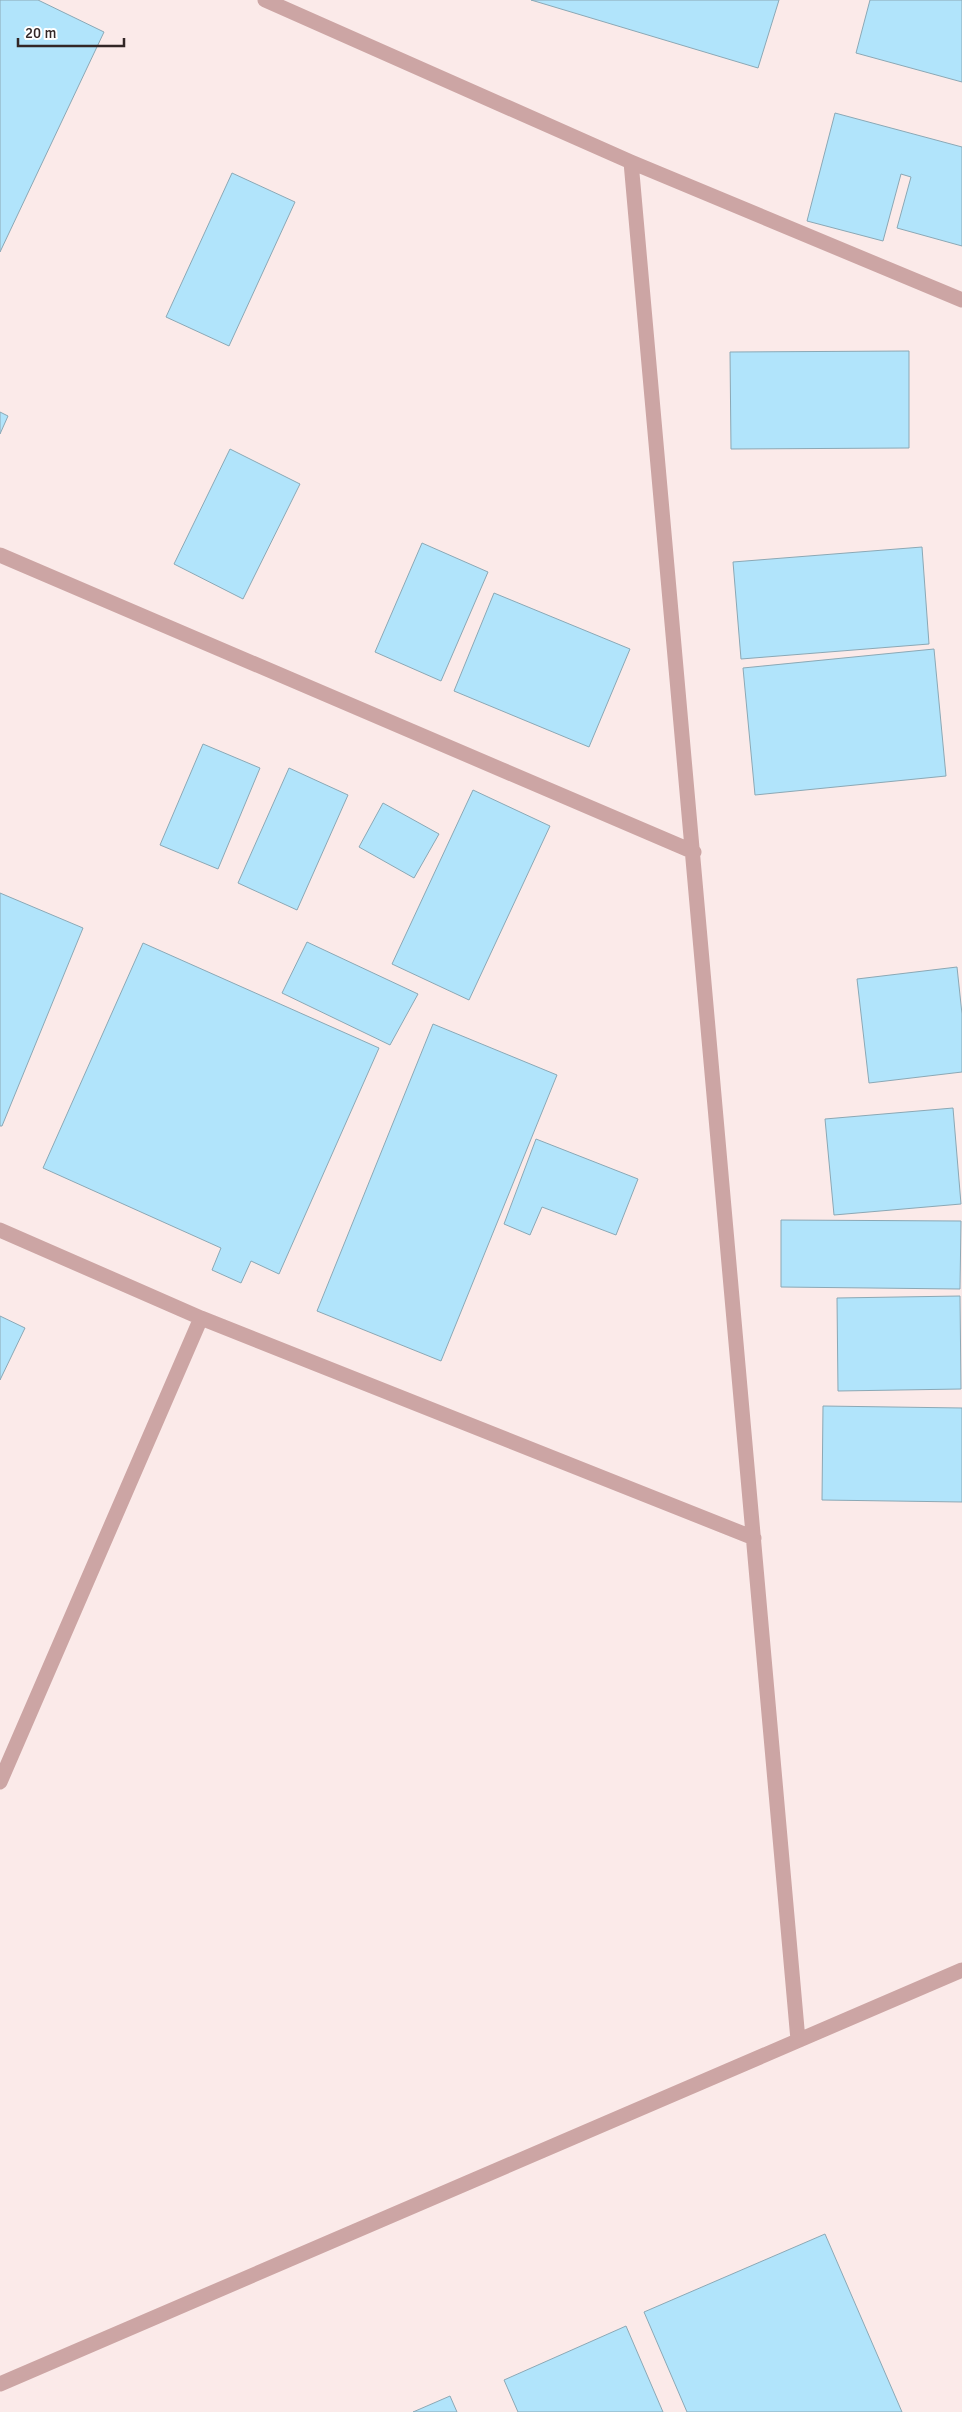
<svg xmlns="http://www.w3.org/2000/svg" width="962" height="2412" font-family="Signika,sans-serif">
<rect width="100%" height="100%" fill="#fff8f7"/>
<path fill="#fbeae9" d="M0,0H962V2412H0Z"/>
<path fill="#b1e4fb" stroke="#8ba8b5" d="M0,0H38L104,32L0,252Z
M531,0H779L758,68Z
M870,0H962V82L856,53Z
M835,113L962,147V246L897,228L911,177L901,174L883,241L807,221Z
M232,173L295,202L229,346L166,317Z
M909,351V448L731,449L730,352Z
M0,412L8,416L0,434Z
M230,449L300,484L243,599L174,564Z
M422,543L488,572L441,681L375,652Z
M922,547L929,644L741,659L733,562Z
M494,593L630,649L589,747L454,691Z
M934,649L946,776L755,795L743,668Z
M203,744L260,768L218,869L160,845Z
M289,768L348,795L297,910L238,883Z
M473,790L550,826L469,1000L392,964Z
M383,803L439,834L414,878L359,847Z
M0,893L83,928L2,1126H0Z
M307,942L418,994L390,1045L282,993Z
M143,943L379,1048L279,1274L251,1261L241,1283L212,1270L221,1248L43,1168Z
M957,967L962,1014V1072L869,1083L857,979Z
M433,1024L557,1075L441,1361L317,1311Z
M953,1108L961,1204L834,1215L825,1119Z
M536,1139L638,1179L616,1235L542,1207L530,1235L504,1224Z
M781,1220L961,1221L960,1289L781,1287Z
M960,1296L961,1389L838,1391L837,1298Z
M0,1316L25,1328L0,1380Z
M823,1406L962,1408V1502L822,1500Z
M825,2234L902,2412H687L644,2312Z
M626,2326L663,2412H518L504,2380Z
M450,2396L457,2412H413Z"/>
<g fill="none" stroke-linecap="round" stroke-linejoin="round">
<path stroke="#cca5a4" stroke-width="15" d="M265,0L631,162L962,300
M631,162L798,2040
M0,555L694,852
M0,1230L201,1318L0,1782
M201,1318L754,1538
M0,2384L962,1970"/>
</g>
<path d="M18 38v8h106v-8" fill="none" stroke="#322626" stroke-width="2.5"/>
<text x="25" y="38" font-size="15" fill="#322626" stroke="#ffffff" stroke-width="4" paint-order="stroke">20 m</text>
</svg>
